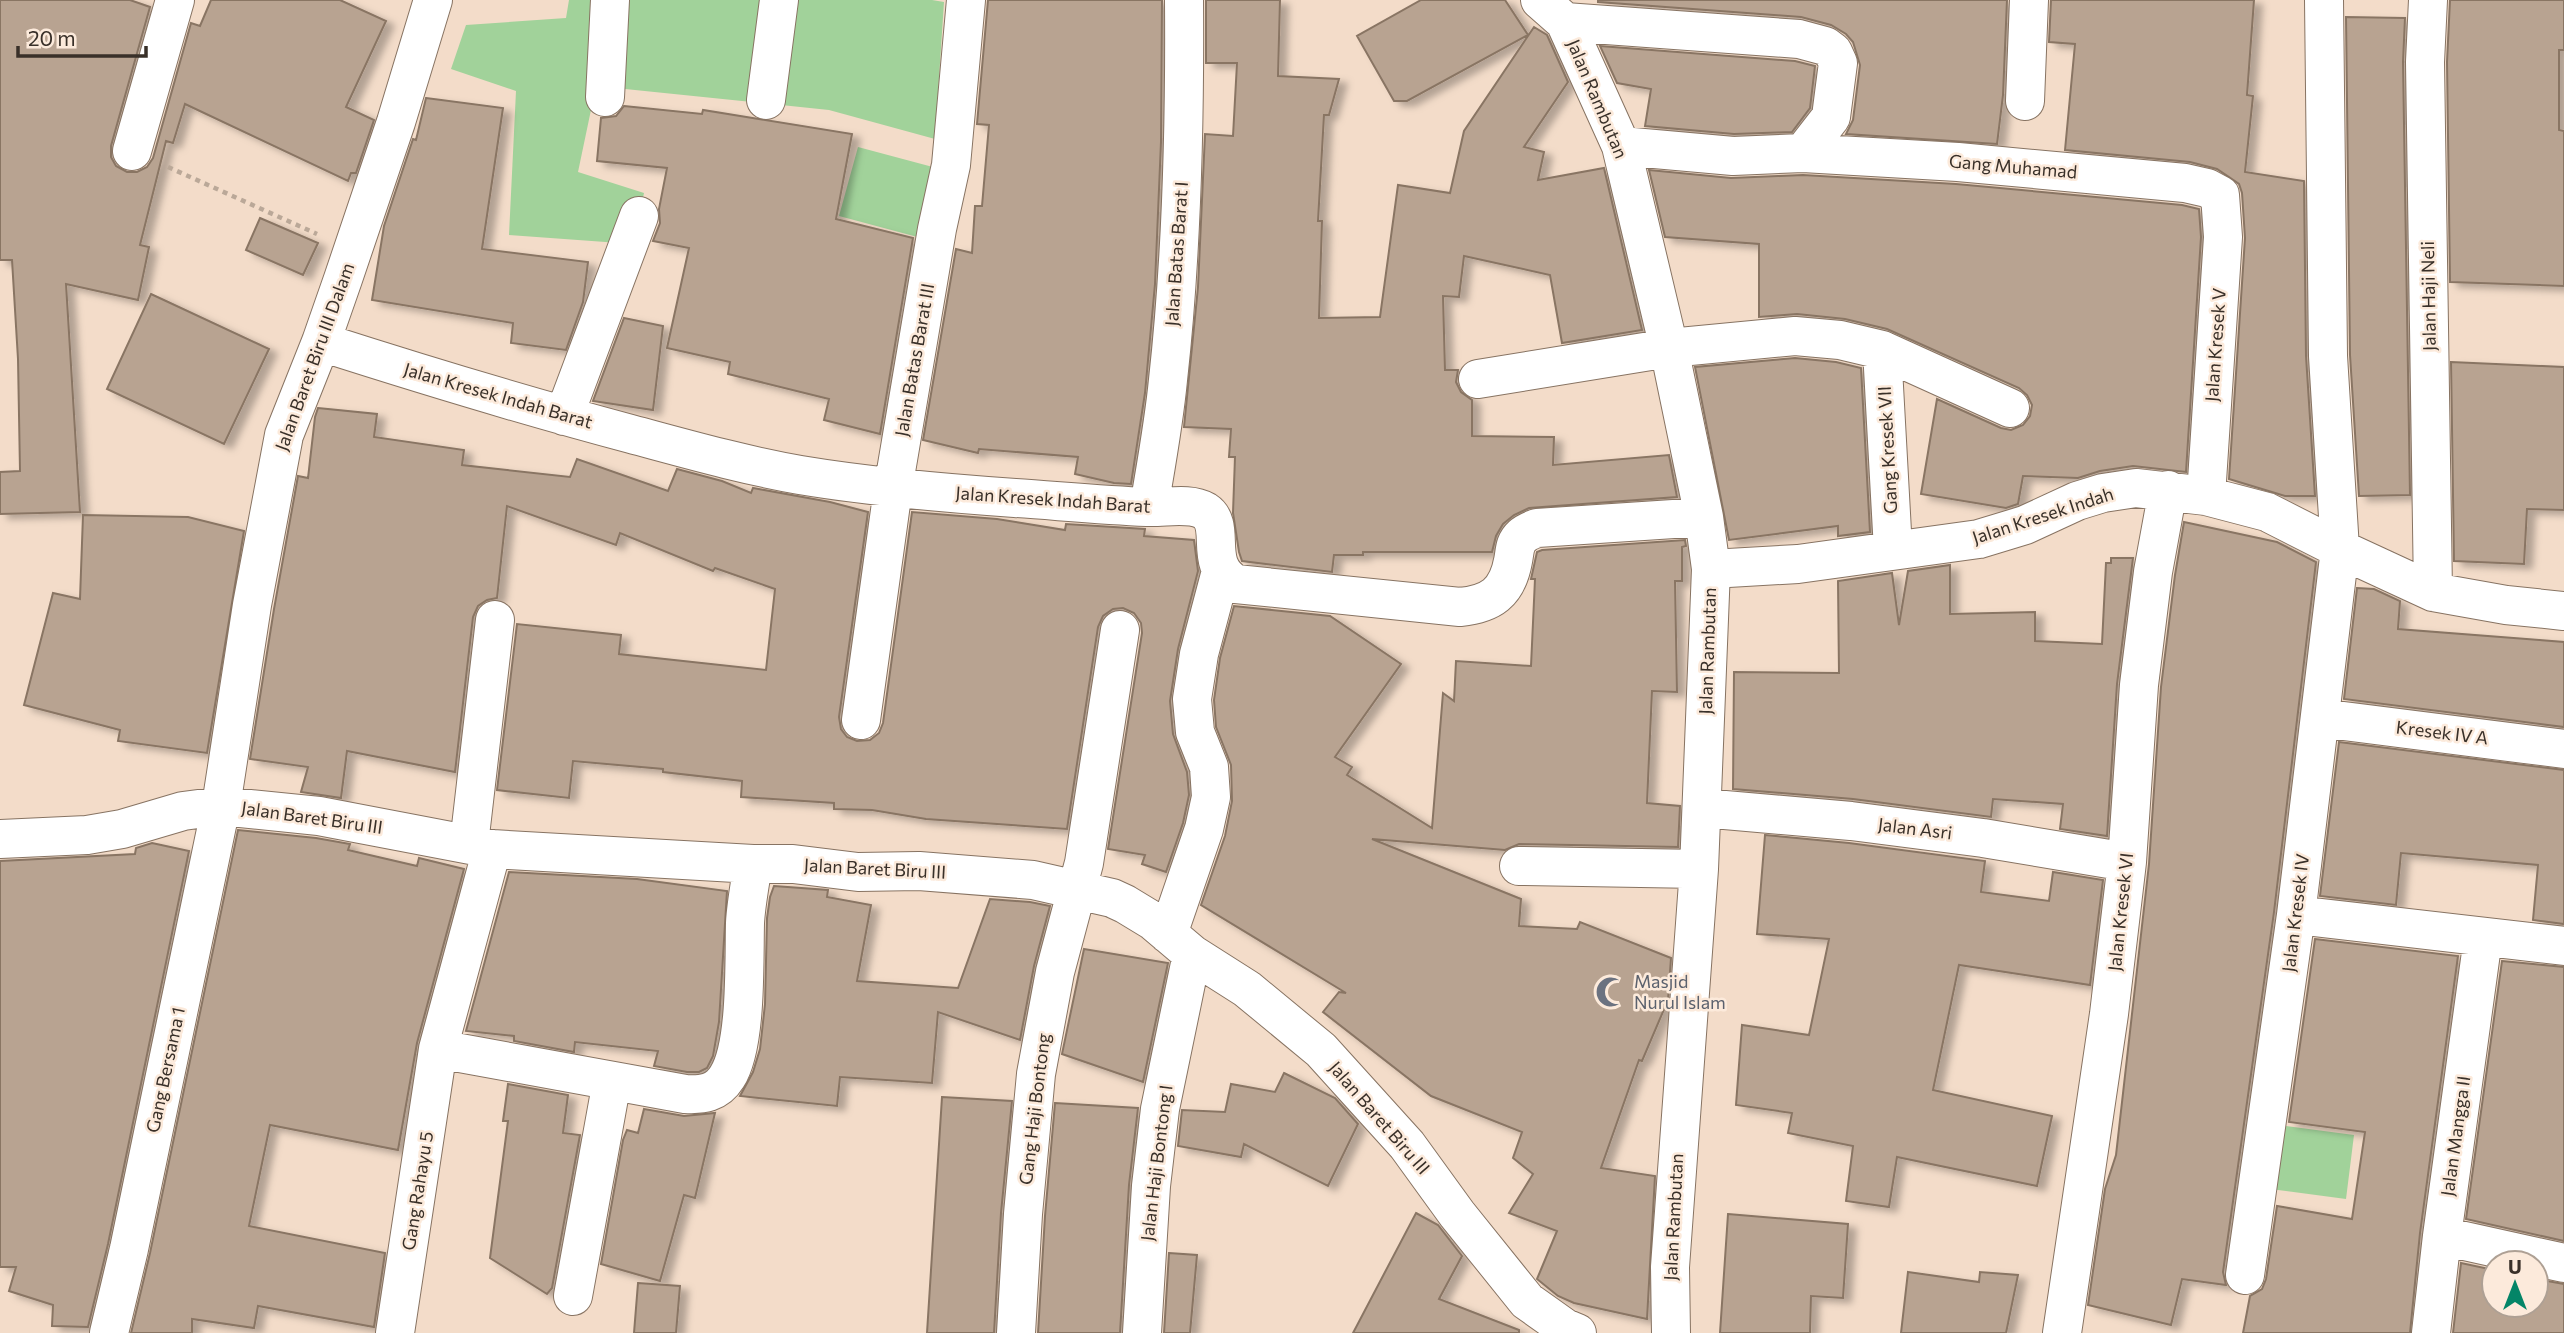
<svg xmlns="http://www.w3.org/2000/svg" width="2564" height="1333" font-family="Commissioner,sans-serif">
<defs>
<filter id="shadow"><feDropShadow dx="8" dy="4.5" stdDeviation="3.5" flood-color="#0004"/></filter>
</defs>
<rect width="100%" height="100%" fill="#f3dcc9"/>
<path fill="#a1d29a" d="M569,0H932L944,2L935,139L829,110L596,86L578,172L644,193L633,244L509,235L516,91L451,69L466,25L566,18Z
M858,147L944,170L925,239L839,216Z
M2278,1125L2354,1135L2346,1199L2270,1189Z"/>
<path fill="#b8a391" stroke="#897564" stroke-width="2" filter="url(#shadow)" d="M0,0H130L150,7L111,146V157L116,166L127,172H137L147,167L153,158L191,23L200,26L211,0H340L386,21L346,107L374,120L356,173H351L348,181L185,104L173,143L166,141L140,245L149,247L138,300L66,284L80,512L0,514V472L20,471L18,359L12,260H0Z
M988,0H1162L1161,142L1155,284L1145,393L1131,484L1114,483L1075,474L1078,457L979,449L978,453L923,440L956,249L972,253L975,206H982L989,125L977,124Z
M1206,0H1280L1278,76L1339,79L1329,115H1324L1318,221H1322L1319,318L1380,317L1398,185L1450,193L1464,131L1534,27L1547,35L1568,82L1524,147L1544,152L1538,180L1604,168L1642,330L1562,343L1550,275L1464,256L1459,297L1443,296L1445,370H1458L1456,382L1461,392L1472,400V436L1554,437L1553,465L1669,455L1677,497L1529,508L1514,515L1503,524L1496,536L1492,552H1363V555H1334L1332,572L1242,561L1239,552L1233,513L1235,457H1229L1231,429L1184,427L1198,287L1205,134L1233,136L1237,63H1206Z
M1421,0H1505L1528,35L1407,101H1394L1357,36Z
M1598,0H2007L2003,95L1997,144L1846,134L1853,120L1860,65L1853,42L1846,34L1831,25L1801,17L1598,2Z
M2051,0H2254L2247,95L2253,96L2245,172L2304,181L2306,356L2315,496H2285L2229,479L2245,238L2242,193L2239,184L2217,169L2190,162L2065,150L2075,44L2049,42Z
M2450,0H2564V50H2559V130L2564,131V286L2450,282L2447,62Z
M2346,17L2405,18L2403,62L2410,495L2359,496L2350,355Z
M1600,46L1795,61L1815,66L1810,108L1792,132L1734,134L1645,126L1651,89L1617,83Z
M426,98L503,108L482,249L588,262L583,302L566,350L511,343L513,323L372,300L384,226L413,139L416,140Z
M624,106L702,114L703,110L852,134L836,219L913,238L880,434L824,420L829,399L728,374L730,362L667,348L689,248L653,241L660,223L659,209L667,168L597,161L601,118L616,116Z
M1649,170L1731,178L1803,175L1956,184L2182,205L2199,209L2201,237L2186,472L2133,466L2100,471L2078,478L2023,476L2018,504L2006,508L1921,494L1937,399L2001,428L2011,430L2023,425L2030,416L2032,405L2027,395L2019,388L1887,329L1845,319L1797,314L1759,317V244L1665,237Z
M260,218L318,243L303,275L246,250Z
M151,294L269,349L224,444L107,389Z
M624,318L663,326L653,410L593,401Z
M1795,358L1836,362L1861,368L1870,532L1838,536V526L1729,540L1695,367Z
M2451,362L2564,367V510L2527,509L2524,564L2454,561Z
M318,408L377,414L374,437L464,450L462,465L570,477L577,459L668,491L677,469L722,481L751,493L753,488L830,502L868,512L839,717L841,729L847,737L857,741L870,740L879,733L883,723L912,512L997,519L1065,530L1066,524L1145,529L1144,536L1194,540L1198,571L1178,649L1170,701L1173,734L1187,772L1189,795L1183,823L1166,872L1142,864L1145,855L1108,849L1142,633L1141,623L1134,613L1123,608L1113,609L1103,616L1098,627L1067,829L926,819L872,810L834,809V803L741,797L742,781L663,772V769L573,761L569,798L497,790L517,624L621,635L619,654L766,670L775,589L715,568L713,571L620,533L616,545L507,506L497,598L487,600L478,606L473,617L455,772L347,751L341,798L301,792L308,767L250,759L274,609L298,476L308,478L315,417Z
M83,515L188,517L244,531L207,753L118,741L120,730L24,705L53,593L80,599Z
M2184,522L2277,542L2316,562L2274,912L2223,1272L2226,1285L2182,1279L2171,1325L2088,1305L2105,1189L2116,1155L2149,864L2161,687L2175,575Z
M1685,540L1686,546L1682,547V581H1675L1677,692L1652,691L1647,803L1680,806L1678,847L1519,844L1505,850L1372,839L1521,899L1519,926L1577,929L1580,922L1671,958L1668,1000L1642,1061L1639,1060L1601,1168L1655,1176L1647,1319L1574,1303L1558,1296L1537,1279L1557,1231L1509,1213L1533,1174L1513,1158L1522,1132L1431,1096L1323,1012L1339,992L1346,993L1201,905L1225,836L1232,801L1231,765L1216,727L1214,700L1220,658L1234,606L1330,616L1401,664L1335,757L1352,767L1347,775L1432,828L1443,693L1454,701L1456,661L1531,666L1535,579H1531L1537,552L1542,550Z
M2111,558H2133L2117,684L2107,836L2060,829L2063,804L1993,799L1991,817L1853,799L1733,789L1734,672L1839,673L1838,581L1892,573L1899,625L1908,571L1950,565V614L2035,612V641L2102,644L2106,563H2111Z
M2357,588L2374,589L2400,601L2398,629L2564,642V727L2344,699Z
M2339,742L2564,770V924L2533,920L2538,865L2401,853L2396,905L2320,896Z
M238,830L316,838L350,844L348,850L417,866L419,858L464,869L417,1043L398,1150L270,1125L249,1226L385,1253L374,1327L258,1306L254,1328L192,1319V1333H131L150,1253Z
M1765,835L1849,843L1985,861L1981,892L2049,901L2053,872L2103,880L2090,985L1959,965L1933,1090L2052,1116L2037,1186L1897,1157L1889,1207L1846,1201L1853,1146L1788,1133L1792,1113L1736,1105L1742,1025L1809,1035L1829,939L1757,934Z
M152,843L189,851L108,1244L88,1327L52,1326L53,1305L9,1291L16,1267H0V861L135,854L136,848Z
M509,872L637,879L727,891L719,1022L713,1056L707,1068L699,1072H687L654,1066L658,1051L575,1042L574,1052L514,1041V1036L466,1031Z
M774,886L828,890L827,897L871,905L857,981L958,988L990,899L1030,902L1050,906L1034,966L1020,1040L938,1012L932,1083L840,1077L837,1106L740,1096L753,1072L760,1049L765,1004L767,918L770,897Z
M2315,939L2458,956L2420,1233L2410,1333H2243L2250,1296L2262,1289L2266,1279L2277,1206L2352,1219L2365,1132L2289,1122Z
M1084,949L1168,963L1143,1082L1062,1054Z
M2502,961L2564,967V1241L2466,1219Z
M1284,1073L1335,1098L1358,1124L1328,1186L1244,1144L1241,1157L1178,1146L1182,1110L1225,1112L1231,1084L1275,1092Z
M508,1084L568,1095L563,1133L580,1135L552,1288L547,1294L490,1258L508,1121H503Z
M942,1097L1012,1101L1001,1213L994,1333H927Z
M1055,1103L1138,1108L1129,1185L1120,1333H1038L1045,1216Z
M644,1109L684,1116L715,1113L695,1198L684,1195L660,1281L601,1264L623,1140L627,1130L638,1133Z
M1416,1213L1438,1225L1462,1256L1439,1299L1519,1330V1333H1353Z
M1728,1214L1848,1224L1843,1298L1811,1296L1810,1333H1720Z
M1169,1253L1197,1255L1190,1333H1164Z
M2461,1263L2494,1270V1305H2536V1279L2564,1284V1333H2453Z
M1908,1272L1979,1282L1980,1272L2018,1275L2006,1333H1901Z
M638,1283L680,1286L676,1333H634Z"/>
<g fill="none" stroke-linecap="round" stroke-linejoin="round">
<g stroke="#877362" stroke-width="40">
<path id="street" d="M1540,0L1565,22L1621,146L1669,348L1704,517L1711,569L1699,869L1670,1267L1671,1333
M2428,0L2425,62L2433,592
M1565,22L1799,39L1825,46L1833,52L1838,63L1831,117L1803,153L1733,156L1621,146
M605,97L610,0
M766,100L779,0
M2025,101L2029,0
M132,151L175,0
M1803,153L1958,162L2185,183L2207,188L2220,195L2223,237L2206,496
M321,342C424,375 526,406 631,434C687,449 743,465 800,475C872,487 943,493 1015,498C1059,501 1103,505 1147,507C1165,508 1190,502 1205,511C1228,526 1201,564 1236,584L1460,607C1491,604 1507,593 1513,561C1515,552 1514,543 1522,536C1526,532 1532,530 1537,528L1704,517
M1882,350L1893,550
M1478,379L1669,348L1795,336L1840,340L1882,350L2010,408
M564,416L639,216
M1149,507C1156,465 1164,422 1168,380C1182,254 1185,127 1184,0
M1711,569L1798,564L1979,539L2025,525L2077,501L2103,493L2136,488L2206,496L2267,512L2340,549L2433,592L2506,605L2564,611
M2320,718L2564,749
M861,720L893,489L937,229L951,165L966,0
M1702,808L1851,821L1983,838L2127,862
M0,839L87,835L122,829L183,811L221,806L319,816L492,849L753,864H793L858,872L919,871L1033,880L1112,898L1125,904L1153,921L1192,954L1247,989L1321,1050L1407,1145L1457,1214L1527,1301L1565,1328L1577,1333
M469,844L495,620
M1519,866L1699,869
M2296,915L2564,946
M1168,934L1204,829L1211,797L1209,767L1195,732L1192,699L1199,654L1221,571
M438,1049L685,1094C703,1095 717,1093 727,1077C747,1046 744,962 745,923C746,904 750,884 753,864
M2442,1236L2564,1263
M2245,1275L2296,915L2340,549L2328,356L2324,0
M573,1296L612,1081
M109,1333L129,1249L221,806L252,605L284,435L321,342L343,279L396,122L433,0
M395,1333L438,1049L492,849
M1016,1333L1023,1214L1036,1074L1055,972L1084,863L1120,630
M1142,1333L1151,1186L1160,1109L1192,954
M2062,1333L2109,1014L2127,862L2139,685L2153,572L2168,490
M2431,1333L2442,1236L2483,938"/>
</g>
<path stroke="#baa898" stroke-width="4.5" stroke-dasharray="5 5" stroke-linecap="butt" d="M168,167L317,234"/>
<use href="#street" stroke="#fff" stroke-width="38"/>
</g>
<defs>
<g id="mosque-bare" transform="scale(2.415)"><path d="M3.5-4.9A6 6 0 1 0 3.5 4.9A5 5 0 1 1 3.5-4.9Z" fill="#6b7280" stroke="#fceadb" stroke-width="2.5" paint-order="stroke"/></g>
</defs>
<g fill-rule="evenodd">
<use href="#mosque-bare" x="1611" y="992"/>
</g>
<g text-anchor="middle" stroke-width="5" stroke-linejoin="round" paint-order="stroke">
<g font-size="18" fill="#393029" stroke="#fceadb">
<text transform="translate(1597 99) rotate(67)" y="6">Jalan Rambutan</text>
<text transform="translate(2013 167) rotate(5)" y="6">Gang Muhamad</text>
<text transform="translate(1177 254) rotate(-86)" y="6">Jalan Batas Barat I</text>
<text transform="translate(2429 296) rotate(-91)" y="6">Jalan Haji Neli</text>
<text transform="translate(2216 345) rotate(-86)" y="6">Jalan Kresek V</text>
<text transform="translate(315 357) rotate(-70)" y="6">Jalan Baret Biru III Dalam</text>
<text transform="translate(915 360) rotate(-80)" y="6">Jalan Batas Barat III</text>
<text transform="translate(498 396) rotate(16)" y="6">Jalan Kresek Indah Barat</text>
<text transform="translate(1888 450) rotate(-93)" y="6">Gang Kresek VII</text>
<text transform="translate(1053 500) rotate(4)" y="6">Jalan Kresek Indah Barat</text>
<text transform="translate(2043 516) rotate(-18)" y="6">Jalan Kresek Indah</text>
<text transform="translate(1708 651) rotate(-88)" y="6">Jalan Rambutan</text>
<text transform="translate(2442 733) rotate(7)" y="6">Kresek IV A</text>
<text transform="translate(312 818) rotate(8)" y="6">Jalan Baret Biru III</text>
<text transform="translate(1915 829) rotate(7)" y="6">Jalan Asri</text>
<text transform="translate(875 869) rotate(3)" y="6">Jalan Baret Biru III</text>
<text transform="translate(2121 912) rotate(-84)" y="6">Jalan Kresek VI</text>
<text transform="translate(2296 913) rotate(-83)" y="6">Jalan Kresek IV</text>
<text transform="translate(166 1070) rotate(-78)" y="6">Gang Bersama 1</text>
<text transform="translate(1035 1109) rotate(-83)" y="6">Gang Haji Bontong</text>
<text transform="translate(1379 1118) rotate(49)" y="6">Jalan Baret Biru III</text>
<text transform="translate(2456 1136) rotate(-82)" y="6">Jalan Mangga II</text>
<text transform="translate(1157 1163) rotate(-83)" y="6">Jalan Haji Bontong I</text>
<text transform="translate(418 1191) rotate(-81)" y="6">Gang Rahayu 5</text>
<text transform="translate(1674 1217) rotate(-87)" y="6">Jalan Rambutan</text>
</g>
<g font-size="18" fill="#5b616d" stroke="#fceadb" text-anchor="start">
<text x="1634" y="988">Masjid<tspan x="1634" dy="21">Nurul Islam</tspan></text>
</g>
</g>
<g transform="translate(2515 1284)"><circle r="33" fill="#fceadb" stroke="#aea094" stroke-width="2"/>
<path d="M0-5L12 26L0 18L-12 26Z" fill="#048567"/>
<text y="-10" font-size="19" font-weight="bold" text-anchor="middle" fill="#393029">U</text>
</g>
<path d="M18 46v10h128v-10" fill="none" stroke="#393029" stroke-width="3.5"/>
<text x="28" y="46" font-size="21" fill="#393029" stroke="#fceadb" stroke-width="5" paint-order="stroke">20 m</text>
</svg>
